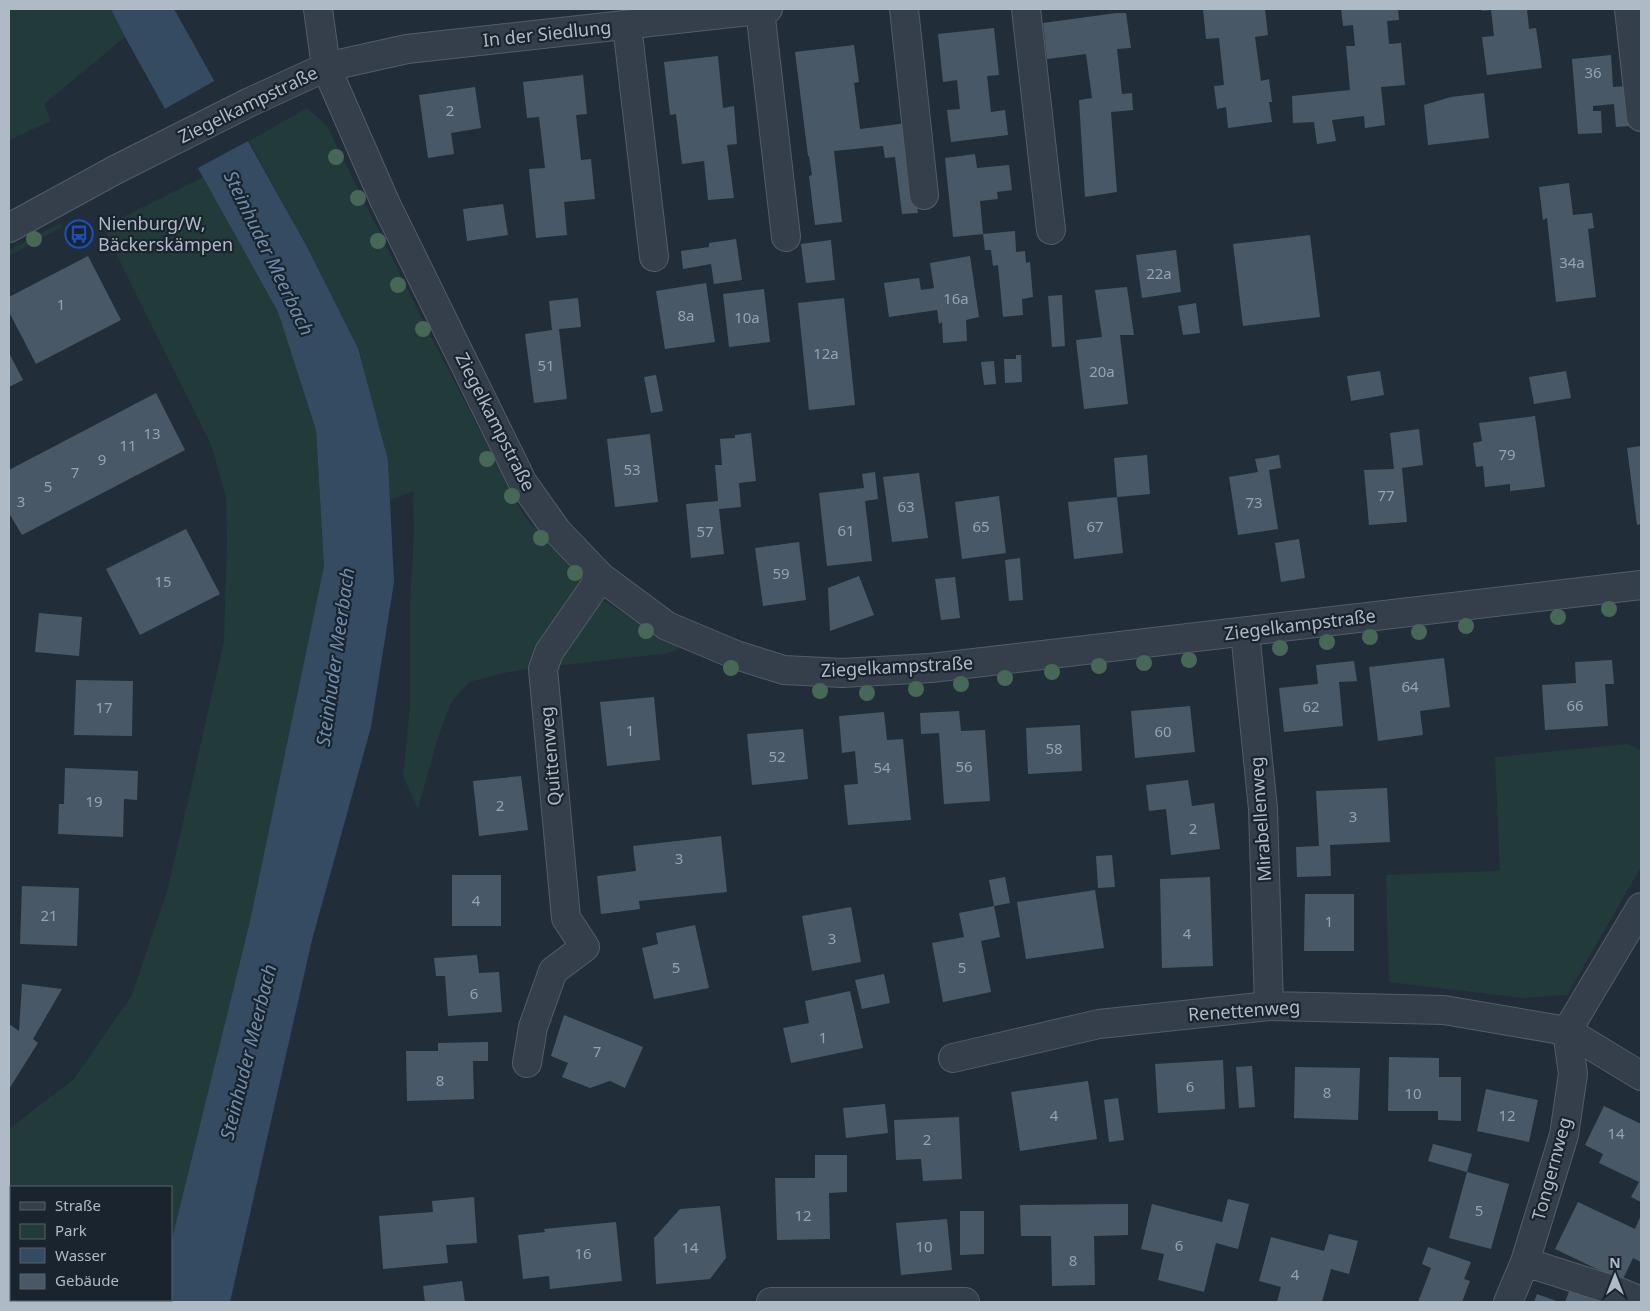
<svg xmlns="http://www.w3.org/2000/svg" width="1650" height="1311" font-family="'Noto Sans',sans-serif">
<rect width="100%" height="100%" fill="#212e3a"/>
<path fill="#233a3b" d="M9,9H111L125,37L44,104L51,121L9,140Z
M307,108L327,126L426,327L524,516L581,578L582,585L533,668L508,672L469,682L451,703L438,737L418,809L403,776L410,707V606L414,532L413,491L390,500L388,460L358,348L306,245L249,141Z
M203,177L278,312L316,430L324,566L250,921L171,1243V1187H11V1300H157V1302H9V1129L74,1079L132,995L168,889L224,641L227,541L226,497L212,447L103,227Z
M60,223L62,227L9,256V250Z
M604,601L638,623L682,647L669,653L555,666L592,610Z
M1628,744L1641,751V867L1567,995L1522,998L1389,982L1386,875L1500,871L1495,757Z"/>
<path fill="#344b62" d="M111,9H174L306,245L358,348L388,460L394,582L371,727L312,940L230,1302H157V1300H171V1243L250,921L324,566L316,430L278,312L125,37Z"/>
<path fill="#212e3a" d="M216,80L250,140L196,169L163,110Z"/>
<g fill="none" stroke-linecap="round" stroke-linejoin="round">
<path stroke="#344b62" stroke-width="10" d="M98,1302L121,1300"/>
</g>
<path fill="#495867" d="M1203,9H1265L1268,35L1255,37L1261,81L1269,79L1272,102H1269L1272,122L1228,128L1226,107L1217,109L1214,86L1224,85L1219,38L1206,39Z
M1341,9H1398L1399,20L1387,21L1389,44L1401,43L1405,85L1381,87L1385,125L1365,128L1364,116L1332,120L1336,141L1317,144L1314,122L1293,123L1292,96L1350,90L1346,46H1355L1353,25L1343,26Z
M1482,9H1527L1529,29L1536,28L1542,68L1487,75L1482,37L1494,36L1491,10L1482,11Z
M1116,13H1126L1131,48L1117,49L1122,94L1132,93L1133,110L1111,112L1117,192L1085,197L1079,100L1092,98L1086,54L1047,59L1043,23Z
M994,28L999,75L987,76L991,112L1005,110L1008,135L951,142L947,110L960,109L957,80L943,82L938,34Z
M854,45L859,82L854,83L860,129L907,123L918,213L902,214L895,157L885,158L883,146L834,151L842,222L815,225L809,176L812,175L809,156H808L795,52Z
M1611,55L1613,87L1628,86L1631,126L1616,127L1614,104L1593,106V111H1601L1602,133L1578,134L1572,59Z
M718,56L723,108L734,106L737,144L727,145L734,198L708,200L704,161L682,164L676,114L670,115L664,62Z
M583,75L587,114L576,115L581,160L591,159L595,199L564,202L567,235L536,238L529,169L545,168L539,117L527,118L523,82Z
M475,87L481,128L451,133L454,154L428,158L419,95Z
M1484,93L1489,138L1428,145L1424,105L1451,97Z
M975,154L977,168L1009,165L1012,190L997,192L998,199L980,201L983,234L953,237L945,158Z
M1569,183L1573,215L1592,213L1594,228L1588,229L1596,297L1556,302L1547,218L1543,220L1539,187Z
M503,204L508,235L467,241L463,209Z
M1015,231L1016,252L1025,251L1026,263L1030,262L1033,297L1022,299L1023,315L1003,317L998,265L993,266L991,250H985L983,234Z
M1310,235L1320,317L1243,326L1233,244Z
M736,239L742,280L714,284L711,264L683,269L681,251L709,247V243Z
M831,240L835,280L806,283L801,244Z
M1176,250L1181,292L1142,298L1136,255Z
M88,256L121,320L36,364L9,312V297Z
M970,256L979,317L966,320L967,341L943,343L942,322L939,324L937,310L889,317L884,283L919,278L921,290L934,288L930,263Z
M706,283L715,342L665,349L656,291Z
M1127,287L1134,335H1120L1128,404L1084,409L1076,340L1102,337L1095,290Z
M764,289L770,342L729,347L723,294Z
M1062,295L1065,346L1052,347L1048,296Z
M578,298L581,327L559,329L567,399L534,403L525,334L552,330L549,301Z
M844,298L855,405L809,410L798,303Z
M1196,303L1200,333L1183,335L1178,306Z
M9,353L23,380L9,387Z
M1016,355H1021L1022,382L1005,383L1004,359H1016Z
M994,361L996,384L984,385L981,362Z
M1380,371L1384,395L1351,401L1347,376Z
M1566,371L1571,398L1534,404L1529,377Z
M656,375L663,411L651,413L644,377Z
M156,393L185,450L22,535L9,513V470Z
M1535,416L1545,487L1510,491V484L1485,487L1483,466L1476,467L1473,443L1482,441L1479,423Z
M1419,429L1423,465L1402,468L1407,522L1369,525L1364,470L1394,469L1390,433Z
M751,433L756,481L739,483L741,507L719,509L724,554L691,558L686,504L718,501L715,465H722L720,439L735,438V435Z
M650,434L658,502L615,507L607,439Z
M1641,446V524L1637,525L1627,448Z
M1147,455L1150,494L1117,497L1114,458Z
M1279,455L1281,468L1269,470L1278,529L1238,535L1229,477L1258,472L1255,459Z
M875,472L878,499L865,501L872,561L827,566L819,493L864,488L862,474Z
M919,473L928,538L892,542L883,477Z
M999,496L1006,553L962,559L955,502Z
M1117,497L1123,553L1074,559L1068,502Z
M186,529L220,594L140,635L106,569Z
M1299,539L1305,578L1281,582L1275,543Z
M799,542L806,600L763,606L755,548Z
M1020,558L1023,600L1009,601L1005,560Z
M859,576L874,615L830,631L828,588Z
M955,577L960,618L941,620L935,579Z
M39,613L82,617L79,656L35,652Z
M1444,658L1450,707L1420,711L1423,735L1378,741L1369,667Z
M1612,660L1614,684H1605L1608,726L1545,730L1542,685L1576,683L1575,662Z
M1354,661L1357,681L1339,682L1343,726L1284,732L1279,688L1318,684L1316,665Z
M76,680L133,681L132,736L74,735Z
M654,697L660,760L607,766L600,702Z
M1190,706L1195,752L1135,758L1131,711Z
M959,711L961,731L985,730L990,801L944,804L939,733L921,734L920,713Z
M884,712L887,740L903,739L911,820L848,825L844,785L858,784L855,751L842,753L839,716Z
M1080,725L1082,771L1028,774L1026,728Z
M803,729L808,779L752,785L747,734Z
M65,768L138,771L137,800L124,799L123,837L58,834L59,804H64Z
M521,776L528,830L479,836L473,781Z
M1188,780L1192,806L1214,803L1220,849L1171,855L1166,809L1149,811L1146,785Z
M1387,788L1390,842L1330,845L1331,876L1297,877L1296,847L1319,846L1316,791Z
M721,836L727,892L639,901L640,909L601,914L597,876L636,871L633,846Z
M1112,855L1115,887L1098,888L1096,856Z
M452,875H501V926H452Z
M1005,877L1010,903L994,906L989,880Z
M1210,877L1213,966L1162,968L1160,879Z
M22,886L79,888L77,946L20,944Z
M1095,890L1104,948L1026,959L1017,902Z
M1305,894H1354V951H1304Z
M994,906L1000,937L981,941L991,992L943,1002L932,943L964,937L959,913Z
M851,907L861,962L812,971L802,916Z
M695,925L709,988L654,999L642,948L658,944L656,933Z
M477,955L479,973L499,972L502,1012L448,1016L445,976H436L434,958Z
M884,974L890,1003L862,1009L855,980Z
M22,984L62,989L33,1039L38,1043L9,1089V1024L19,1031Z
M850,991L863,1048L791,1063L783,1028L809,1023L805,1001Z
M564,1015L643,1047L625,1088L610,1081L590,1088L562,1077L568,1063L551,1056Z
M488,1042V1061H473L474,1099L407,1101L406,1051H438V1043Z
M1389,1057L1439,1058V1077H1461V1121L1438,1120V1111H1388Z
M1223,1060L1225,1109L1158,1113L1155,1064Z
M1252,1066L1255,1107L1239,1108L1236,1067Z
M1295,1067L1360,1068L1358,1120L1294,1118Z
M1088,1081L1097,1139L1020,1151L1011,1092Z
M1486,1089L1538,1100L1529,1142L1477,1131Z
M1118,1098L1124,1140L1109,1142L1104,1100Z
M885,1104L888,1133L846,1138L843,1108Z
M1604,1106L1641,1124V1202L1631,1197L1639,1182L1599,1163L1603,1154L1585,1145Z
M959,1117L962,1179L923,1181L921,1159L896,1160L894,1120Z
M1433,1144L1472,1154L1467,1172L1428,1161Z
M815,1155H847V1192L829,1193L830,1239L777,1240L775,1178H815Z
M1467,1172L1509,1184L1491,1249L1449,1238Z
M474,1197L477,1243L446,1245L448,1263L383,1269L379,1216L433,1212L432,1201Z
M1228,1199L1249,1204L1238,1249L1216,1243L1204,1292L1158,1280L1164,1254L1141,1249L1152,1204L1222,1222Z
M1578,1202L1635,1229L1641,1215V1262L1633,1258L1622,1281L1555,1249Z
M1128,1204V1235L1094,1236L1095,1285L1052,1286L1051,1236H1021L1020,1205Z
M720,1206L726,1258L710,1279L656,1284L654,1238L680,1209Z
M960,1211H984V1254L960,1255Z
M947,1219L952,1270L901,1275L896,1223Z
M616,1222L622,1281L550,1289L549,1276L523,1279L518,1235L545,1232L544,1229Z
M1329,1234L1358,1241L1349,1274L1331,1269L1322,1302H1277L1281,1287L1259,1281L1271,1237L1324,1251Z
M1428,1247L1471,1262L1464,1279L1470,1281L1462,1302H1418L1431,1268L1422,1264Z
M462,1281L465,1302H425L423,1286Z
M1570,1289L1603,1302H1565Z
M1537,1294L1559,1302H1534Z"/>
<g fill="none" stroke-linecap="round" stroke-linejoin="round">
<g stroke="#525d68" stroke-width="30">
<path id="minor" d="M318,9L326,67L385,202L523,483L557,531L601,577L667,626L736,655L784,670L842,673L931,668L1641,585
M904,9L924,195
M1026,9L1051,230
M1629,9L1641,117
M760,10L786,237
M627,25L654,257
M9,228L115,170L250,102L326,67L407,49L768,9
M1245,632L1263,809L1269,1006
M1567,1031L1641,907
M953,1058L1099,1024L1269,1006L1444,1010L1567,1031L1641,1076
M527,1063L533,1027L553,971L585,947L566,918L543,669L549,652L601,577
M1525,1262L1619,1292L1641,1301
M771,1302H965
M1508,1302L1525,1262L1564,1135L1573,1074L1567,1031"/>
</g>
<use href="#minor" stroke="#353f4b" stroke-width="28"/>
</g>
<g fill="#476856">
<circle cx="336" cy="157" r="8"/>
<circle cx="358" cy="198" r="8"/>
<circle cx="34" cy="239" r="8"/>
<circle cx="378" cy="241" r="8"/>
<circle cx="398" cy="285" r="8"/>
<circle cx="423" cy="329" r="8"/>
<circle cx="487" cy="459" r="8"/>
<circle cx="512" cy="496" r="8"/>
<circle cx="541" cy="538" r="8"/>
<circle cx="575" cy="573" r="8"/>
<circle cx="1609" cy="609" r="8"/>
<circle cx="1558" cy="617" r="8"/>
<circle cx="1466" cy="626" r="8"/>
<circle cx="646" cy="631" r="8"/>
<circle cx="1419" cy="632" r="8"/>
<circle cx="1370" cy="637" r="8"/>
<circle cx="1327" cy="642" r="8"/>
<circle cx="1280" cy="648" r="8"/>
<circle cx="1189" cy="660" r="8"/>
<circle cx="1144" cy="663" r="8"/>
<circle cx="1099" cy="666" r="8"/>
<circle cx="731" cy="668" r="8"/>
<circle cx="1052" cy="672" r="8"/>
<circle cx="1005" cy="678" r="8"/>
<circle cx="961" cy="684" r="8"/>
<circle cx="916" cy="689" r="8"/>
<circle cx="820" cy="691" r="8"/>
<circle cx="867" cy="693" r="8"/>
</g>
<defs>
<g id="bus-ring" transform="scale(1.4375)"><circle r="9.5" fill="#1a242f" stroke="#1a4fb4" stroke-width="1.5"/><path d="M-5-6H5V4H4V6H2V4H-2V6H-4V4H-5ZM-3.5-4V0h7V-4ZM-3.5 1.2v1.5H-2V1.2ZM2 1.2v1.5H3.5V1.2Z" fill="#1a4fb4"/></g>
</defs>
<g fill-rule="evenodd">
<use href="#bus-ring" x="79" y="234"/>
</g>
<g text-anchor="middle" stroke-width="4.5" stroke-linejoin="round" paint-order="stroke">
<g font-size="15" fill="#96a2af">
<text x="1593" y="78">36</text>
<text x="450" y="116">2</text>
<text x="1572" y="268">34a</text>
<text x="1159" y="279">22a</text>
<text x="956" y="304">16a</text>
<text x="61" y="310">1</text>
<text x="686" y="321">8a</text>
<text x="747" y="323">10a</text>
<text x="826" y="359">12a</text>
<text x="546" y="371">51</text>
<text x="1102" y="377">20a</text>
<text x="152" y="439">13</text>
<text x="128" y="451">11</text>
<text x="1507" y="460">79</text>
<text x="102" y="465">9</text>
<text x="632" y="475">53</text>
<text x="75" y="478">7</text>
<text x="48" y="492">5</text>
<text x="1386" y="501">77</text>
<text x="21" y="507">3</text>
<text x="1254" y="508">73</text>
<text x="906" y="512">63</text>
<text x="981" y="532">65</text>
<text x="1095" y="532">67</text>
<text x="846" y="536">61</text>
<text x="705" y="537">57</text>
<text x="781" y="579">59</text>
<text x="163" y="587">15</text>
<text x="1410" y="692">64</text>
<text x="1575" y="711">66</text>
<text x="1311" y="712">62</text>
<text x="104" y="713">17</text>
<text x="630" y="736">1</text>
<text x="1163" y="737">60</text>
<text x="1054" y="754">58</text>
<text x="777" y="762">52</text>
<text x="964" y="772">56</text>
<text x="882" y="773">54</text>
<text x="94" y="807">19</text>
<text x="500" y="811">2</text>
<text x="1353" y="822">3</text>
<text x="1193" y="834">2</text>
<text x="679" y="864">3</text>
<text x="476" y="906">4</text>
<text x="49" y="921">21</text>
<text x="1329" y="927">1</text>
<text x="1187" y="939">4</text>
<text x="832" y="944">3</text>
<text x="676" y="973">5</text>
<text x="962" y="973">5</text>
<text x="474" y="999">6</text>
<text x="823" y="1043">1</text>
<text x="597" y="1057">7</text>
<text x="440" y="1086">8</text>
<text x="1190" y="1092">6</text>
<text x="1327" y="1098">8</text>
<text x="1413" y="1099">10</text>
<text x="1054" y="1121">4</text>
<text x="1507" y="1121">12</text>
<text x="1616" y="1139">14</text>
<text x="927" y="1145">2</text>
<text x="1479" y="1216">5</text>
<text x="803" y="1221">12</text>
<text x="1179" y="1251">6</text>
<text x="924" y="1252">10</text>
<text x="690" y="1253">14</text>
<text x="583" y="1259">16</text>
<text x="1073" y="1266">8</text>
<text x="1295" y="1280">4</text>
</g>
<g font-size="18" fill="#afbac7" stroke="#1a242f">
<text transform="translate(547 34) rotate(-6)" y="6">In der Siedlung</text>
<text transform="translate(248 105) rotate(-26)" y="6">Ziegelkampstraße</text>
<text transform="translate(495 422) rotate(63)" y="6">Ziegelkampstraße</text>
<text transform="translate(1300 625) rotate(-7)" y="6">Ziegelkampstraße</text>
<text transform="translate(897 667) rotate(-3)" y="6">Ziegelkampstraße</text>
<text transform="translate(551 756) rotate(-95)" y="6">Quittenweg</text>
<text transform="translate(1261 819) rotate(-94)" y="6">Mirabellenweg</text>
<text transform="translate(1244 1011) rotate(-4)" y="6">Renettenweg</text>
<text transform="translate(1552 1169) rotate(-75)" y="6">Tongernweg</text>
</g>
<g font-size="18" fill="#afbac7" stroke="#1a242f" text-anchor="start">
<text x="98" y="230">Nienburg/W,<tspan x="98" dy="21">Bäckerskämpen</tspan></text>
</g>
<g font-size="19" font-style="italic" fill="#6f8dab" stroke="#1a242f">
<text transform="translate(269 253) rotate(64)" y="7">Steinhuder Meerbach</text>
<text transform="translate(335 657) rotate(-82)" y="7">Steinhuder Meerbach</text>
<text transform="translate(248 1052) rotate(-76)" y="7">Steinhuder Meerbach</text>
</g>
</g>
<rect width="1650" height="1311" fill="none" stroke="#afbac7" stroke-width="20"/>
<rect x="10" y="1186" width="162" height="115" fill="#1a242f" stroke="#56606c"/>
<rect x="20" y="1202" width="25" height="8" fill="#353f4b" stroke="#56606c"/>
<text x="55" y="1211" font-size="15" fill="#afbac7">Straße</text>
<rect x="20" y="1224" width="25" height="15" fill="#233a3b" stroke="#56606c"/>
<text x="55" y="1236" font-size="15" fill="#afbac7">Park</text>
<rect x="20" y="1248" width="25" height="15" fill="#344b62" stroke="#56606c"/>
<text x="55" y="1261" font-size="15" fill="#afbac7">Wasser</text>
<rect x="20" y="1274" width="25" height="15" fill="#495867" stroke="#56606c"/>
<text x="55" y="1286" font-size="15" fill="#afbac7">Gebäude</text>
<g transform="translate(1615 1276)" stroke="#1a242f" stroke-width="4" paint-order="stroke">
<path d="M0-4L9 19L0 12L-9 19Z" fill="#afbac7"/>
<text y="-8" font-size="14" font-weight="bold" text-anchor="middle" fill="#afbac7">N</text>
</g>
</svg>
